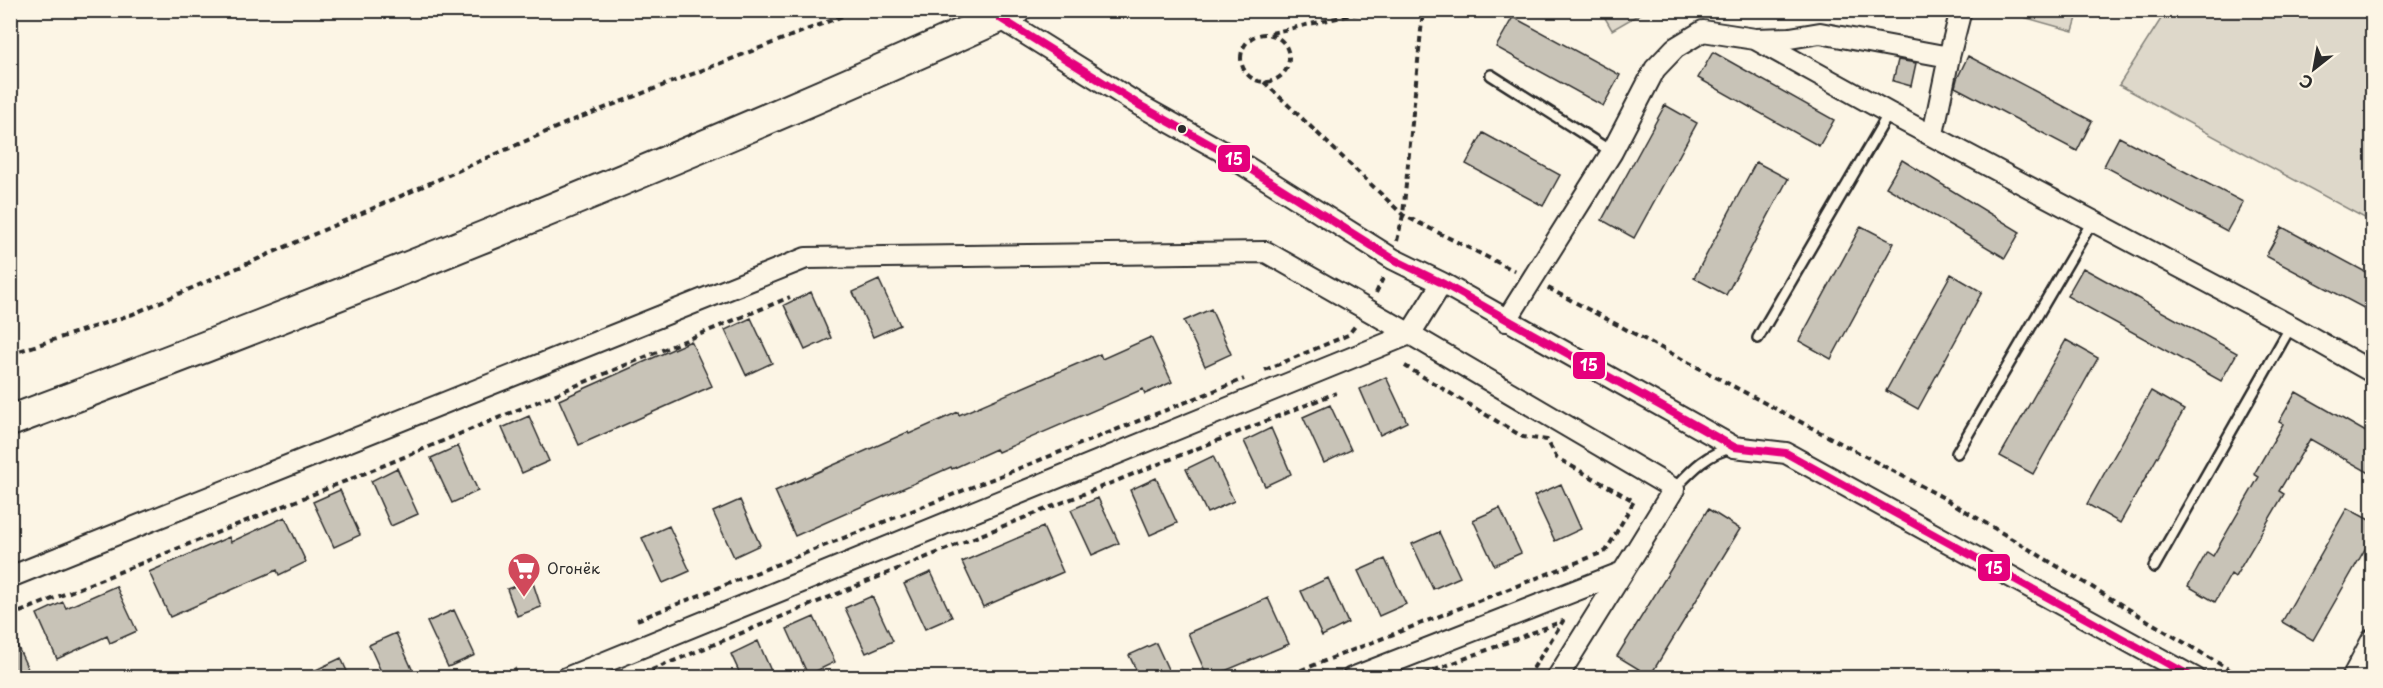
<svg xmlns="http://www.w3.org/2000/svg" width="2383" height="688" font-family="'Playpen Sans',sans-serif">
<rect width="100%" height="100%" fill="#fcf5e5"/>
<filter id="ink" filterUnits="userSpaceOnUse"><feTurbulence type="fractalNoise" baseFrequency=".0167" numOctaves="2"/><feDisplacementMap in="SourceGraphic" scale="12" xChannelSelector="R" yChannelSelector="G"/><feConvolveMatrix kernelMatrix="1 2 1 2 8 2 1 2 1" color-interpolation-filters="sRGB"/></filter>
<g filter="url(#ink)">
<path fill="#ded8ca" stroke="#84827a" stroke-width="1.5" d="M1601,11H1645L1612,30Z
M2002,11H2079L2073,31Z
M2166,11H2372V222L2119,85Z"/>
<path fill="#c8c3b7" stroke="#2b2b2b" stroke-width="1.5" d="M1513,17L1620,75L1603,106L1496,47Z
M1713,52L1834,120L1819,146L1698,78Z
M1968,56L2092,121L2077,151L1955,87L1957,79Z
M1898,60L1916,63L1911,86L1893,81Z
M1665,105L1697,123L1634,238L1602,220Z
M1483,133L1560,175L1543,206L1466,164Z
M2119,137L2243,202L2227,231L2104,166Z
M1902,160L2020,232L2005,258L1886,187Z
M1756,162L1788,179L1726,295L1694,278Z
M1861,226L1894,243L1831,359L1799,341Z
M2282,227L2373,276V313L2266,256Z
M2083,268L2237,353L2221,381L2067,296Z
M1951,274L1982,292L1918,409L1886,391Z
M879,280L900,325L873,337L853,292Z
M811,292L831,338L805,350L784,305Z
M1211,309L1231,354L1205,366L1184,321Z
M751,318L772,363L746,375L725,330Z
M1151,337L1172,382L1145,394L1143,389L998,452L996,449L952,469L951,467L795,536L775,491L908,432L909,434L958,412L959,415L1100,354L1102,359Z
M2066,340L2098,358L2033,474L2000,456Z
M691,341L712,386L579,445L559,400Z
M1386,377L1407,422L1380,435L1360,389Z
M2151,391L2184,410L2120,523L2087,504Z
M2296,392L2373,436V475L2310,439L2279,491L2284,494L2235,577L2231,574L2215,602L2188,586L2207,552L2213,556L2259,477L2254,474L2283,424L2279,422Z
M1330,405L1351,450L1324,463L1303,417Z
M529,416L549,461L522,473L502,428Z
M1271,428L1291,474L1265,486L1244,441Z
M458,446L478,491L452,503L431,458Z
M1213,456L1234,501L1207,513L1186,469Z
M397,468L418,514L391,526L371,481Z
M1156,478L1177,523L1150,535L1130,490Z
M1561,484L1581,529L1555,541L1534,496Z
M340,490L360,535L334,547L313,502Z
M1098,498L1119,543L1092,555L1071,510Z
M740,500L760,545L734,557L713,512Z
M1500,508L1521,553L1494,565L1473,520Z
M2347,508L2373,522V535L2313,640L2282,622Z
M1708,509L1740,529L1650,676L1617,656Z
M285,517L306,562L279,575L277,570L170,617L149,572L229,537L231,542Z
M669,526L690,571L663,583L642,538Z
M1043,527L1063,572L983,607L962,562Z
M1439,532L1460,577L1433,589L1412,544Z
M1385,559L1406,604L1379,616L1358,571Z
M931,572L952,617L925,629L904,584Z
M1328,578L1348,623L1322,636L1301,591Z
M532,580L541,607L517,616L507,589Z
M116,586L137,631L110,643L107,636L57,659L37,614L63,602L66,608Z
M872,596L893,641L866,653L845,608Z
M1268,598L1289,644L1208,678L1188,633Z
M454,610L475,655L448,667L427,622Z
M814,617L835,662L808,675L787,629Z
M10,630L28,669L10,677Z
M396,633L416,678H384L369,645Z
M758,641L774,678H742L731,654Z
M1156,643L1172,678H1140L1129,655Z
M341,658L350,678H299Z"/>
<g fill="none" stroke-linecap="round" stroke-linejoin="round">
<g stroke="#2b2b2b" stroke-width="14">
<path id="service" d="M1491,75L1612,152
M1758,338L1889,113
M1957,453L2093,220
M1674,489C1691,471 1707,453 1732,448
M2154,567L2291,326
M2161,678L2169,663"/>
</g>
<g stroke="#2b2b2b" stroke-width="24">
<path id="minor" d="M1000,18L1141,106L1220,150L1393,259L1442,283L1734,447L1786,453L2195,678
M1756,39L1790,38L1820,33L1949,57
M1933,134L1949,57L1961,10
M1506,321L1612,152L1655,69L1675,48L1703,31L1755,39L1889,113L2291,326L2372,372
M10,577L806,258L1266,252L1410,334L1442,283
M566,678L1410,334L1674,489L1623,572L1352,678
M1557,678L1623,572
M2352,678L2372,640"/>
</g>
<g stroke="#2b2b2b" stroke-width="34">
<path id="primary" d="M10,421C349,294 686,159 1015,10"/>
</g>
<path stroke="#2b2b2b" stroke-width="4" stroke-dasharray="6 4.5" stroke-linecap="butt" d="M1271,33L1372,10
M1241 58a24 24 0 1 1 48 0a24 24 0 1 1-48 0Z
M1264,82L1403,215L1515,271
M1397,241L1403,215L1423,10
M1548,288L1944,498L2243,678
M1376,293L1384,276
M10,354L133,314L571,121L858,10
M1265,370L1348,335L1356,325
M10,616L363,474L790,297
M637,620L1244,379
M494,678L516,669
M632,678L971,539L1336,393
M1281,678L1606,551L1634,501L1557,458L1547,440L1523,437L1405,366
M1414,678L1563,621L1527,678"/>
<use href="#service" stroke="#fcf5e5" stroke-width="9"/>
<use href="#minor" stroke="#fcf5e5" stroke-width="20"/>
<use href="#primary" stroke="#fcf5e5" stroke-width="30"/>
<g stroke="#fcf5e5" stroke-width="12">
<path id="bus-1" d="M1000,18L1141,106L1220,150L1393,259L1442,283L1734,447L1786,453L2194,678"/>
</g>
<use href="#bus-1" stroke="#e5007d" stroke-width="8"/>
</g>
</g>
<defs>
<g id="supermarket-pin" transform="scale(1.725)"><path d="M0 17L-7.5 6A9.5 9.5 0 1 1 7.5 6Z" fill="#d1495b" stroke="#fcf5e5"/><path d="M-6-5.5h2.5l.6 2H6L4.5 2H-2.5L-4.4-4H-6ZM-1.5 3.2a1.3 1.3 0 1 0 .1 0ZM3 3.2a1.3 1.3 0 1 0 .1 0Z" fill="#fff"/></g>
</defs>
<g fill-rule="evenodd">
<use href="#supermarket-pin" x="524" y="569"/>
</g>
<circle fill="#2b2b2b" stroke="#fcf5e5" stroke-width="2" cx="1182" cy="129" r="5"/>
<g text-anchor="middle" stroke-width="4.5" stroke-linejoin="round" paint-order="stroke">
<g font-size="15" fill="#2b2b2b" stroke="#fcf5e5" text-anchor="start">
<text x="547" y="574">Огонёк</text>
</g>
</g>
<g stroke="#fcf5e5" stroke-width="2">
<rect x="1217" y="144" width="34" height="29" rx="6" fill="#e5007d"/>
<rect x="1572" y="351" width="34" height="29" rx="6" fill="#e5007d"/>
<rect x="1977" y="553" width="34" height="29" rx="6" fill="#e5007d"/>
</g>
<g font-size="16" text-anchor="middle" font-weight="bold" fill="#fff">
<text x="1234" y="165">15</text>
<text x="1589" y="371">15</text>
<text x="1994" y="574">15</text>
</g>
<rect width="2383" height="688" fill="none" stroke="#fcf5e5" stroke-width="36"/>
<rect x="18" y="18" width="2347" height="652" fill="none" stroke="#2b2b2b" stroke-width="2" filter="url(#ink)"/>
<g transform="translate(2314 69) rotate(211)" stroke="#fcf5e5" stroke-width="4.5" paint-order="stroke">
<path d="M0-4.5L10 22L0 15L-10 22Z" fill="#2b2b2b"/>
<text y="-9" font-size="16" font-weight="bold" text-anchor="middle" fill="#2b2b2b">С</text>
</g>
</svg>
